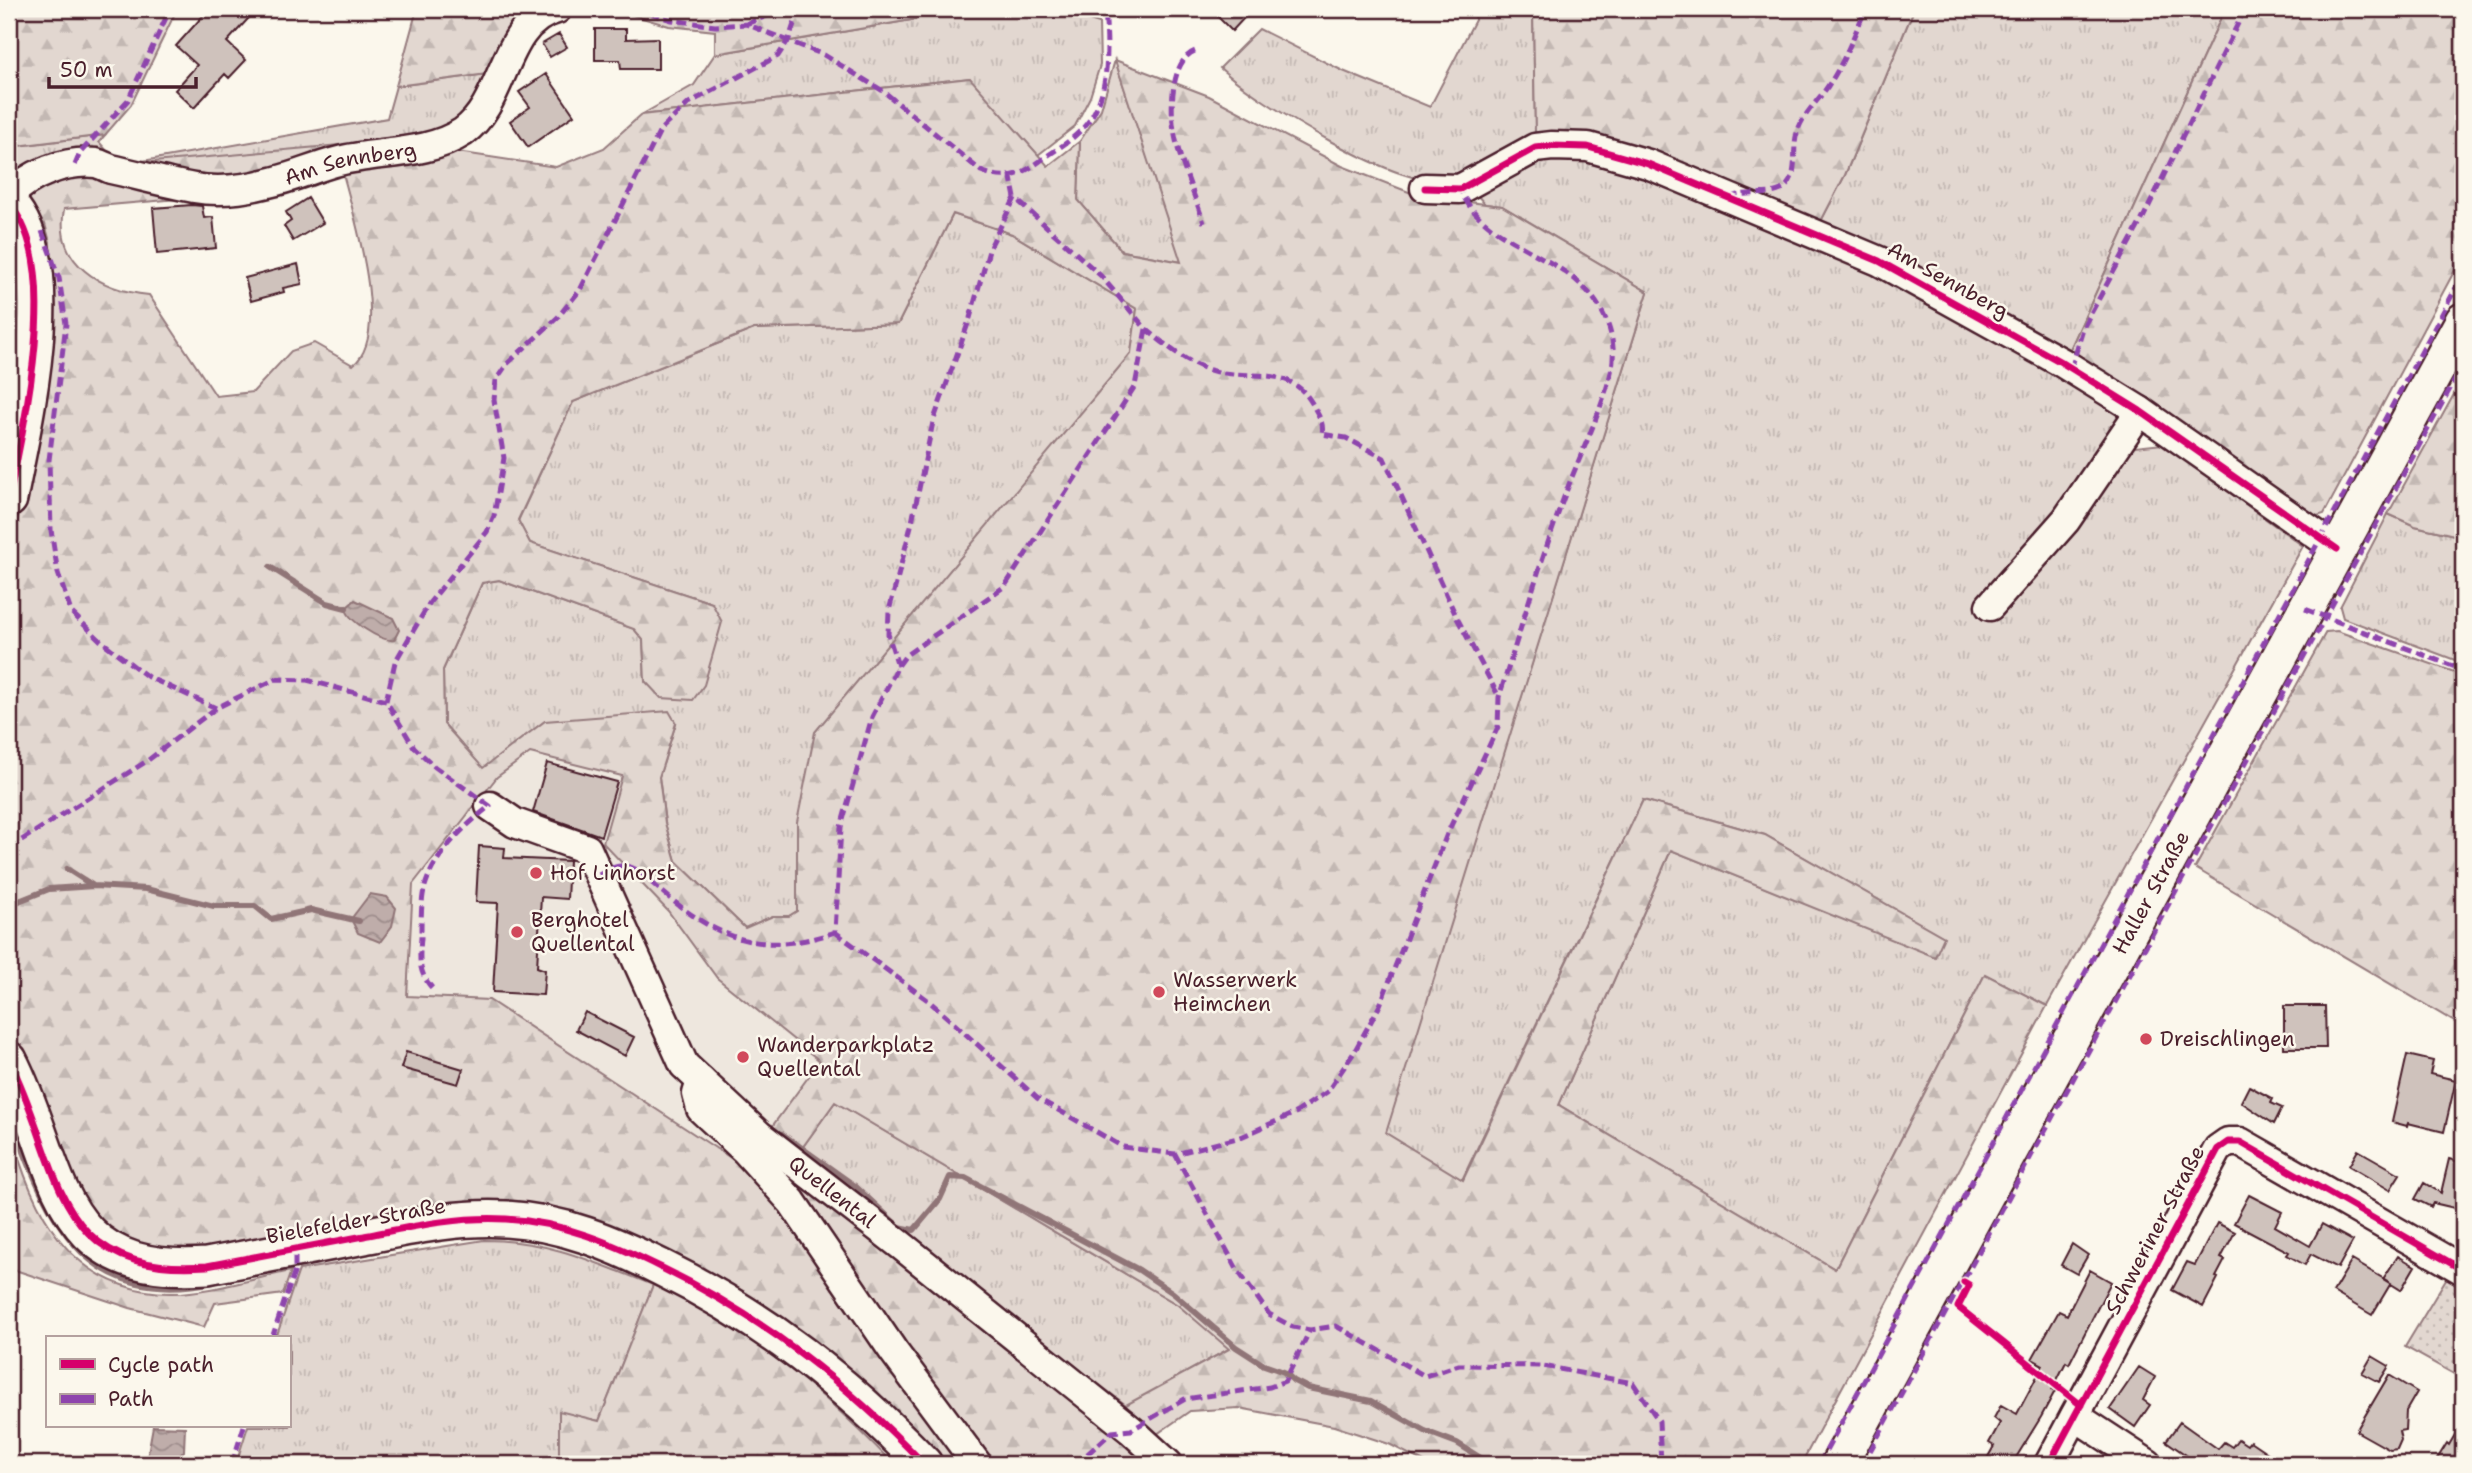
<svg xmlns="http://www.w3.org/2000/svg" width="2472" height="1473" font-family="'Shantell Sans',sans-serif">
<defs>
<pattern id="grass-tufts" width="24" height="20" patternUnits="userSpaceOnUse" patternTransform="scale(1.75)"><rect width="24" height="20" fill="#e2d7d0"/><path d="M3 7l-1-3M5 7V3M7 7l1-3M15 17l-1-3M17 17v-4M19 17l1-3" fill="none" stroke="#c3b8b3"/></pattern>
<pattern id="forest-firs" width="22" height="20" patternUnits="userSpaceOnUse" patternTransform="scale(1.75)"><rect width="22" height="20" fill="#e2d7d0"/><path d="M5 1l3.5 6h-7zM16 11l3.5 6h-7z" fill="#c3b8b3"/></pattern>
<pattern id="park-dots" width="8" height="8" patternUnits="userSpaceOnUse" patternTransform="scale(1.75)"><rect width="8" height="8" fill="#e2d7d0"/><path d="M2 2h.1M6 6h.1" fill="none" stroke="#c3b8b3" stroke-width="1.8" stroke-linecap="round"/></pattern>
<pattern id="water-waves" width="16" height="10" patternUnits="userSpaceOnUse" patternTransform="scale(1.75)"><rect width="16" height="10" fill="#bfadaa"/><path d="M0 5q4-4 8 0t8 0" fill="none" stroke="#9d8c8b"/></pattern>
</defs>
<rect width="100%" height="100%" fill="#fbf7ec"/>
<filter id="ink" filterUnits="userSpaceOnUse"><feTurbulence type="fractalNoise" baseFrequency=".0143" numOctaves="2"/><feDisplacementMap in="SourceGraphic" scale="14" xChannelSelector="R" yChannelSelector="G"/><feConvolveMatrix kernelMatrix="1 2 1 2 8 2 1 2 1" color-interpolation-filters="sRGB"/></filter>
<g filter="url(#ink)">
<path fill="#eee7de" d="M530,753L622,776L603,843L668,911L717,978L820,1060L744,1167L489,1000L406,997L413,884L497,777Z"/>
<path fill="url(#grass-tufts)" stroke="#967b7e" stroke-width="2" d="M926,9H1055L1099,23L1100,65L1090,97L1075,126L1038,155L969,78L641,115L694,85L715,54L917,19Z
M1475,9H1533L1535,132C1512,145 1475,173 1452,180C1405,195 1256,101 1220,68L1259,29L1343,71L1430,107L1475,20Z
M1914,9H2225L2067,356L1819,225L1845,175Z
M1115,60L1182,262L1122,251L1078,200L1080,141L1101,109Z
M510,71L447,150L120,165L387,118L396,86Z
M105,135L99,142L110,154L9,174V147Z
M1584,153L1875,271L2123,412L2126,448L2163,444L2303,546L2047,1006L1985,974L1835,1269L1559,1105L1671,850L1935,956L1943,937L1765,835L1643,800L1462,1180L1385,1133L1648,292L1502,206L1485,204L1475,193L1538,154Z
M953,214L1012,234L1137,309L1131,353L797,822V911L789,916H773L745,928L676,861L665,823L659,777L676,723L545,721L483,769L444,724L443,670L482,583L499,580L634,629L643,639L645,681L712,603L530,543L518,521L573,402L754,329L898,324Z
M2388,514L2415,526L2463,537V663L2343,618L2340,607Z
M835,1102L1178,1305L1230,1348L1126,1406L797,1155Z
M484,1240C549,1240 594,1262 653,1285L599,1421L559,1412V1464H236L248,1426H289V1338H276L299,1270Z"/>
<path fill="url(#forest-firs)" stroke="#967b7e" stroke-width="2" fill-rule="evenodd" d="M9,9H177L131,105L105,135L9,147Z
M417,9H926L917,19L715,54V31L669,26L619,11L584,10L563,14L547,21L510,71L396,86Z
M1533,9H1914L1845,175L1819,225L1613,142L1535,132Z
M2225,9H2463V255L2324,514L2310,518L2067,356Z
M1115,60L1209,96L1342,166L1419,196L1502,206L1648,292L1386,1133L1463,1180L1643,800L1765,835L1944,937L1935,957L1671,850L1559,1105L1835,1269L1985,974L2047,1006L1801,1464H1428L1389,1444L1334,1426L1239,1408L1190,1411L1140,1446L1144,1464H937L614,1230L228,1247L167,1253L128,1242L102,1224L80,1200L9,1032V563L32,447L50,242L45,224L37,220L29,207L30,197L39,186L120,165L384,141L556,167L604,148L641,115L970,78L1048,166L1080,141L1078,200L1122,251L1181,262ZM341,166C352,210 393,335 353,365L314,343L291,351L253,392L216,396L149,295C101,290 54,264 64,209L224,195ZM953,214L1012,234L1137,309L1131,353L815,732L797,822V911L789,916H773L745,928L676,861L665,823L659,777L676,723L669,711L545,721L483,768L444,724L443,670L482,583L499,580L634,629L643,640L645,681L661,698L693,700L704,685L722,622L712,603L530,543L518,520L573,402L754,329L898,324ZM530,753L622,776L603,843L668,911L717,978L820,1061L743,1166L489,1000L407,996L413,884L497,777ZM835,1102L1178,1305L1229,1349L1126,1405L797,1155Z
M9,225L27,281L9,433Z
M2463,378V537L2415,526L2388,514Z
M2337,631L2463,675V1027L2195,868L2326,632Z
M9,1124C30,1209 70,1292 170,1293C205,1294 255,1278 291,1271L283,1294L215,1303L204,1327L130,1308L12,1269L9,1274Z
M653,1285C744,1325 825,1392 893,1464H559V1411L599,1421Z"/>
<path fill="url(#park-dots)" stroke="#967b7e" stroke-width="2" d="M2449,1274L2463,1282V1379L2405,1347Z"/>
<path fill="url(#water-waves)" stroke="#907477" stroke-width="2" d="M355,600L393,618L399,630L394,640C381,642 347,620 346,608Z
M370,894L387,897L396,908L392,926L380,942L358,933L351,919Z
M153,1426L185,1427L184,1451L173,1463L146,1464Z"/>
<g fill="none" stroke-linecap="round" stroke-linejoin="round">
<path stroke="#907477" stroke-width="6" d="M270,567L327,603L346,608
M67,869L92,885
M9,905L49,889L94,886L146,889L214,906H255L271,919L311,910L359,921
M15,1128C52,1229 90,1307 214,1282
M782,1134L855,1186L899,1227L914,1230L940,1199L950,1177L965,1178L1139,1270L1173,1293L1236,1347L1264,1365L1284,1372L1294,1381L1308,1388L1371,1401L1425,1431L1457,1443L1490,1464"/>
</g>
<path fill="#cfc2bc" stroke="#4a1f2b" stroke-width="2" d="M209,9H257L227,42L246,60L229,78L225,74L194,108L175,90L197,65L176,46Z
M1226,9H1237L1245,17L1232,31L1218,17Z
M595,29H626V39L658,38V69H621L620,60H595Z
M559,34L567,47L550,57L542,44Z
M546,74L574,115L528,147L510,121L530,107L519,92Z
M308,198L323,223L293,241L284,226L291,221L286,212Z
M192,205L202,206L204,218L213,217L216,248L157,254L153,208Z
M298,264L302,284L283,288L284,292L251,301L245,278Z
M547,763L617,782L601,836L533,812Z
M479,846L505,848L504,858L569,861L567,899L541,897L537,967L545,970L543,995L493,992L498,903L476,902Z
M2284,1006H2325L2326,1048H2284Z
M585,1012L634,1037L625,1056L576,1030Z
M406,1052L463,1069L458,1084L401,1068Z
M2407,1055L2433,1061L2430,1074L2456,1080L2444,1132L2408,1123L2407,1126L2392,1122Z
M2249,1086L2273,1099L2271,1103L2282,1108L2274,1124L2241,1102Z
M2358,1150L2400,1174L2390,1190L2349,1166Z
M2449,1159L2463,1163V1210L2433,1203L2431,1207L2415,1199L2424,1183L2441,1193Z
M2249,1195L2282,1212L2275,1226L2310,1246L2322,1224L2353,1241L2338,1268L2311,1254L2305,1265L2287,1255L2289,1252L2234,1223Z
M2217,1223L2235,1232L2221,1258L2225,1260L2216,1277L2218,1278L2203,1307L2172,1290L2187,1262L2195,1265Z
M2072,1244L2088,1255L2077,1274L2061,1265Z
M2398,1256L2415,1266L2401,1290L2383,1279Z
M2352,1260L2391,1283L2372,1315L2333,1292Z
M2090,1270L2111,1282L2069,1364L2066,1362L2052,1390L2055,1391L2041,1417L2012,1464H1984L1994,1446L1989,1443L2000,1423L1994,1418L2001,1405L2017,1414L2043,1365L2032,1359L2059,1311L2067,1315Z
M2372,1356L2389,1366L2379,1382L2362,1373Z
M2139,1367L2155,1377L2143,1400L2150,1405L2135,1427L2110,1409Z
M2389,1375L2417,1392L2406,1411L2405,1430L2399,1431L2401,1440L2397,1449L2390,1450L2356,1431Z
M2463,1421V1464H2434L2447,1443L2449,1445Z
M2180,1422L2218,1449L2224,1442L2232,1447L2238,1439L2247,1445L2250,1441L2284,1464H2199L2166,1441Z"/>
<g fill="none" stroke-linecap="round" stroke-linejoin="round">
<g stroke="#4a1f2b" stroke-width="33">
<g id="minor">
<path d="M1425,188L1460,189L1535,148L1552,146L1588,147L1648,164L1879,261L2061,362L2140,411L2337,549"/>
<path id="s1" d="M9,196C29,174 65,160 96,163C100,164 106,167 111,169C138,175 166,183 194,188C217,192 245,189 268,183C292,178 315,167 339,161C379,151 428,155 463,132C507,101 501,23 557,9"/>
<path d="M1990,606L2066,520L2140,411"/>
<path id="s2" d="M490,806L515,823L587,849L684,1065L759,1135L902,1246L1131,1430L1168,1464"/>
<path d="M701,1081L697,1094L701,1109L746,1151L792,1202L894,1352L977,1464"/>
<path d="M2075,1416L2148,1464"/>
<path d="M2049,1464L2218,1149L2228,1142H2240L2463,1270"/>
</g>
</g>
<g stroke="#4a1f2b" stroke-width="40">
<g id="major">
<path d="M9,204C64,264 23,425 9,499"/>
<path d="M9,1060C63,1166 49,1277 207,1266C260,1256 312,1246 364,1236C410,1227 458,1216 506,1219C562,1222 612,1243 662,1268C764,1318 845,1382 924,1464"/>
<path id="s3" d="M1839,1464L2463,321"/>
</g>
</g>
<use href="#minor" stroke="#fbf7ec" stroke-width="28"/>
<use href="#major" stroke="#fbf7ec" stroke-width="35"/>
<path stroke="#8e44ad" stroke-width="5" stroke-dasharray="10 5" stroke-linecap="butt" d="M636,9L672,20L715,26L746,24L824,55L883,91L981,171C1008,182 1022,175 1044,158C1056,150 1069,142 1079,132C1112,101 1108,49 1105,9
M746,24L785,9
M1195,51C1171,60 1170,108 1174,130C1179,161 1194,193 1204,223
M75,165L80,153L128,100L170,9
M1729,198C1747,190 1767,197 1781,190C1802,178 1790,149 1798,130C1804,113 1818,101 1828,86C1844,63 1854,34 1866,9
M42,231L59,278L66,324L49,460L51,530L58,573L71,612L101,641L148,677L216,708
M1146,329C1166,345 1185,362 1210,370C1250,382 1292,361 1315,409C1320,418 1324,424 1322,434L1346,438L1384,458L1457,618L1499,697
M2071,369L2084,326L2144,216L2245,9
M2305,609L2463,670
M898,666L888,634L889,611L912,522L933,422L970,318L990,247L1015,198
M386,701L395,662L430,602L487,532L494,516L504,458L494,400L496,380L507,364L558,317L580,290L661,129L689,103L778,56L789,39L799,9
M9,848L147,761L216,708L276,679L307,680L386,701L414,747L435,767L490,806C463,827 429,859 423,895C421,909 421,924 421,938C419,961 418,974 435,991
M599,875C616,865 622,862 639,871C702,929 748,962 835,932L841,827L872,717L898,666L906,655L1005,586L1135,386L1146,329L1101,276L1015,198L1011,178
M540,920L621,923
M835,932L929,1001L1037,1098L1123,1147L1175,1154L1241,1137L1297,1112L1327,1092L1353,1054L1380,1005L1447,834L1498,727L1499,697C1519,635 1537,572 1559,511C1574,467 1601,415 1611,372C1618,344 1608,315 1589,293C1554,252 1481,241 1460,189
M1175,1154L1238,1271L1269,1314L1293,1327L1310,1330L1336,1326L1425,1376L1459,1365L1543,1366L1633,1383L1659,1421L1661,1464
M272,1338L295,1270V1249
M232,1464L244,1426
M1076,1464L1112,1432L1131,1430L1185,1399L1270,1387L1285,1381L1310,1330
M1819,1464L2463,275
M1863,1464L2463,365"/>
<g stroke="#fbf7ec" stroke-width="11">
<path id="cycleway" d="M1425,188L1460,189L1535,148L1552,146L1588,147L1648,164L1879,261L2061,362L2140,411L2337,549
M9,204C64,264 23,425 9,499
M9,1060C63,1166 49,1277 207,1266C260,1256 312,1246 364,1236C410,1227 458,1216 506,1219C562,1222 612,1243 662,1268C764,1318 845,1382 924,1464
M1964,1282L1969,1285L1958,1307L2081,1405
M2049,1464L2218,1149L2228,1142H2240L2463,1270"/>
</g>
<use href="#cycleway" stroke="#d6006c" stroke-width="7"/>
</g>
</g>
<g fill="#d1495b" stroke="#fbf7ec" stroke-width="2.5">
<circle cx="536" cy="873" r="7"/>
<circle cx="517" cy="932" r="7"/>
<circle cx="1159" cy="992" r="7"/>
<circle cx="2146" cy="1039" r="7"/>
<circle cx="743" cy="1057" r="7"/>
</g>
<g text-anchor="middle" stroke-width="5" stroke-linejoin="round" paint-order="stroke">
<g font-size="21" fill="#4a1f2b" stroke="#fbf7ec">
<text dy="7" stroke="none"><textPath href="#s1" startOffset="357">Am Sennberg</textPath></text>
<text transform="translate(1948 280) rotate(29)" y="7">Am Sennberg</text>
<text dy="7" stroke="none"><textPath href="#s3" startOffset="651">Haller Straße</textPath></text>
<text dy="7" stroke="none"><textPath href="#s2" startOffset="539">Quellental</textPath></text>
<text transform="translate(356 1221) rotate(-10)" y="7">Bielefelder Straße</text>
<text transform="translate(2155 1230) rotate(-62)" y="7">Schweriner Straße</text>
</g>
<g font-size="21" fill="#4a1f2b" stroke="#fbf7ec" text-anchor="start">
<text x="550" y="880">Hof Linhorst</text>
<text x="531" y="927">Berghotel<tspan x="531" dy="24">Quellental</tspan></text>
<text x="1173" y="987">Wasserwerk<tspan x="1173" dy="24">Heimchen</tspan></text>
<text x="2160" y="1046">Dreischlingen</text>
<text x="757" y="1052">Wanderparkplatz<tspan x="757" dy="24">Quellental</tspan></text>
</g>
</g>
<rect width="2472" height="1473" fill="none" stroke="#fbf7ec" stroke-width="35"/>
<rect x="18" y="18" width="2437" height="1438" fill="none" stroke="#4a1f2b" stroke-width="2.5" filter="url(#ink)"/>
<rect x="46" y="1336" width="245" height="91" fill="#fbf7ec" stroke="#b4a19f" stroke-width="2"/>
<rect x="60" y="1359" width="35" height="10" fill="#d6006c" stroke="#b4a19f" stroke-width="2"/>
<text x="108" y="1372" font-size="21" fill="#4a1f2b">Cycle path</text>
<rect x="60" y="1394" width="35" height="10" fill="#8e44ad" stroke="#b4a19f" stroke-width="2"/>
<text x="108" y="1406" font-size="21" fill="#4a1f2b">Path</text>
<path d="M49 77v10h147v-10" fill="none" stroke="#4a1f2b" stroke-width="3.5"/>
<text x="60" y="77" font-size="21" fill="#4a1f2b" stroke="#fbf7ec" stroke-width="5" paint-order="stroke">50 m</text>
</svg>
